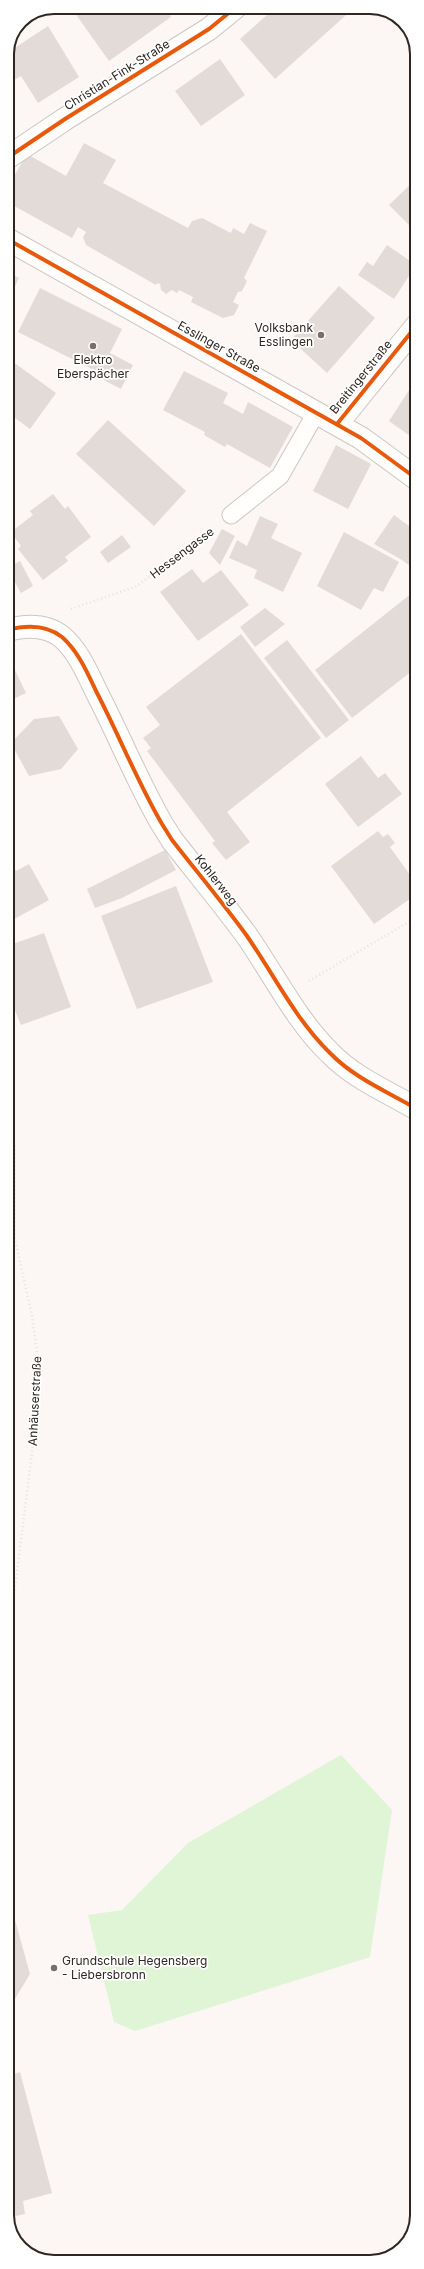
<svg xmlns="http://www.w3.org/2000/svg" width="424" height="2269" font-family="Inter,sans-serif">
<rect width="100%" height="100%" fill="#fcf6f4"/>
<path fill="#dff5d6" d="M341,1755L392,1810L370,1957L135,2031L114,2022L88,1915L122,1910L188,1843Z"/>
<path fill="#e3dbd8" d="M75,7H164L171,17L109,61L72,9Z
M276,7H355L275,79L240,39Z
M48,26L79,77L38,103L21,76L7,84V53Z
M220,59L245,95L201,126L175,91Z
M84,143L116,160L103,183L188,228L192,221L202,218L231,233L233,228L244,234L250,223L267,231L244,278L247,281L242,291L238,292L233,302L239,305L234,315L223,318L191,302L193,297L179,290L177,293L172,290L166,294L161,290L160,284L157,283L156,285L86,245L83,237L86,232L78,227L72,238L7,202V188L27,154L66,176Z
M417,178V233L389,205Z
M387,245L416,265L394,299L358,275L367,262L373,266Z
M7,272L19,278L7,303Z
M339,286L375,318L327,373L291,340Z
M40,288L122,329L110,353L133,365L121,389L96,376L98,372L18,332Z
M9,359L56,393L30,429L7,412Z
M184,371L228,393L223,403L243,414L248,402L293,427L270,468L227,444L225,447L204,435L205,432L163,410Z
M417,378V441L389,421Z
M108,420L186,491L154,526L76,454Z
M336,445L371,464L348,509L313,491Z
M53,494L65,509L68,506L91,537L65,557L68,561L43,580L18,549L21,546L11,532L33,515L30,511Z
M394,515L417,532V571L402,560L374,544Z
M260,516L278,524L271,538L302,553L283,592L254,578L257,570L229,558L237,540L247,546Z
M222,529L235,536L220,565L209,553Z
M344,532L399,562L383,592L374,588L361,610L317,586Z
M122,535L131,547L108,563L100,552Z
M20,561L33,586L21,593L7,568Z
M192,569L203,583L221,570L249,605L198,641L160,592Z
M417,589V667L352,718L315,670Z
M265,608L285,624L255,647L240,627Z
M241,634L321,738L227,812L250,842L226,860L212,843L215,841L147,751L151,748L143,738L160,725L146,707Z
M287,640L349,720L326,738L264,658Z
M9,658L26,693L7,702V659Z
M59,716L78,749L61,769L29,776L11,743L34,719Z
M361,756L378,778L385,773L402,794L358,827L325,784Z
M378,831L383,837L388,834L395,843L390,847L410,875L415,871L417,874V894L374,924L331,866Z
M165,850L176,870L122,898L95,908L87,889Z
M7,856L16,871L29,864L49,900L7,923Z
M176,886L213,982L137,1009L101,916Z
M44,933L71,1007L21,1025L7,991V946Z
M7,1891L30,1974L7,2012Z
M20,2072L52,2193L23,2201L25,2214L7,2218V2076Z"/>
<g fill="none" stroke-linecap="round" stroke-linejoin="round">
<g stroke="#cdc6c3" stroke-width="19">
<path id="lane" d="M231,515L280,476L316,413"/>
</g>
<g stroke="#cdc6c3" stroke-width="24">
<path id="street" d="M7,158L65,119L209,29L236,7
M337,424L417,325
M7,630C26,625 46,624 62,637C78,651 87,672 96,691C119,735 137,781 162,824L172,840C197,872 223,903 247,936C274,975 296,1020 330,1053C354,1078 388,1092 417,1109"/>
</g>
<g stroke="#cdc6c3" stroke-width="24">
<path id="secondary" d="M7,239L361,438L417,479"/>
</g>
<path stroke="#e5e3e2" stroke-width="2.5" stroke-dasharray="1 3" stroke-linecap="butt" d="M71,609L137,586L211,530
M309,981L417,917
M7,1106L15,1147V1239L32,1316L38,1359L34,1437L12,1612L7,1624"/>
<use href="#lane" stroke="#fffefd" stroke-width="17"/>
<use href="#street" stroke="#fffefd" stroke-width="22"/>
<use href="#secondary" stroke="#fffefd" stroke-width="22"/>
<g stroke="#fff" stroke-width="6">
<path id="cycleway" d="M7,158L65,119L209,29L236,7
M7,239L361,438L417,479
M337,424L417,325
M7,630C26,625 46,624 62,637C78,651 87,672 96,691C119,735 137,781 162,824L172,840C197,872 223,903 247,936C274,975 296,1020 330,1053C354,1078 388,1092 417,1109"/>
</g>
<use href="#cycleway" stroke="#e8590c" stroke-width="4"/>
</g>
<g fill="#776f6c" stroke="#fff" stroke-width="1.5">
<circle cx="321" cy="335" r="4"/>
<circle cx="93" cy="346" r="4"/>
<circle cx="54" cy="1968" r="4"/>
</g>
<g text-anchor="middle" stroke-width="3.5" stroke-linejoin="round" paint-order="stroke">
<g font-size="12" fill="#2f2622" stroke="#fff">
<text transform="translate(117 75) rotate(-32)" y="4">Christian-Fink-Straße</text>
<text transform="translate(219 347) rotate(29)" y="4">Esslinger Straße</text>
<text transform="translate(361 377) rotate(-51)" y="4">Breitingerstraße</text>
<text transform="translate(182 553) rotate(-37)" y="4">Hessengasse</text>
<text transform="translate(216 880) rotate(52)" y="4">Kohlerweg</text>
<text transform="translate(35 1401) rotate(-87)" y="4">Anhäuserstraße</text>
</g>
<g font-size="12" fill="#2f2622" stroke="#fff" text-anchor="end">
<text x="313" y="332">Volksbank<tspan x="313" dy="14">Esslingen</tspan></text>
<text x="93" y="364" text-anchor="middle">Elektro<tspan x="93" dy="14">Eberspächer</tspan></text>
<text x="62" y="1965" text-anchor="start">Grundschule Hegensberg<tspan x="62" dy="14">- Liebersbronn</tspan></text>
</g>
</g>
<path d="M0 0H424V2269H0ZM54 14H370A40 40 0 0 1 410 54V2215A40 40 0 0 1 370 2255H54A40 40 0 0 1 14 2215V54A40 40 0 0 1 54 14Z" fill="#fff" fill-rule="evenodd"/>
<path fill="none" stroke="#2f2622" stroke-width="2" d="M54 14H370A40 40 0 0 1 410 54V2215A40 40 0 0 1 370 2255H54A40 40 0 0 1 14 2215V54A40 40 0 0 1 54 14Z"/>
</svg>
